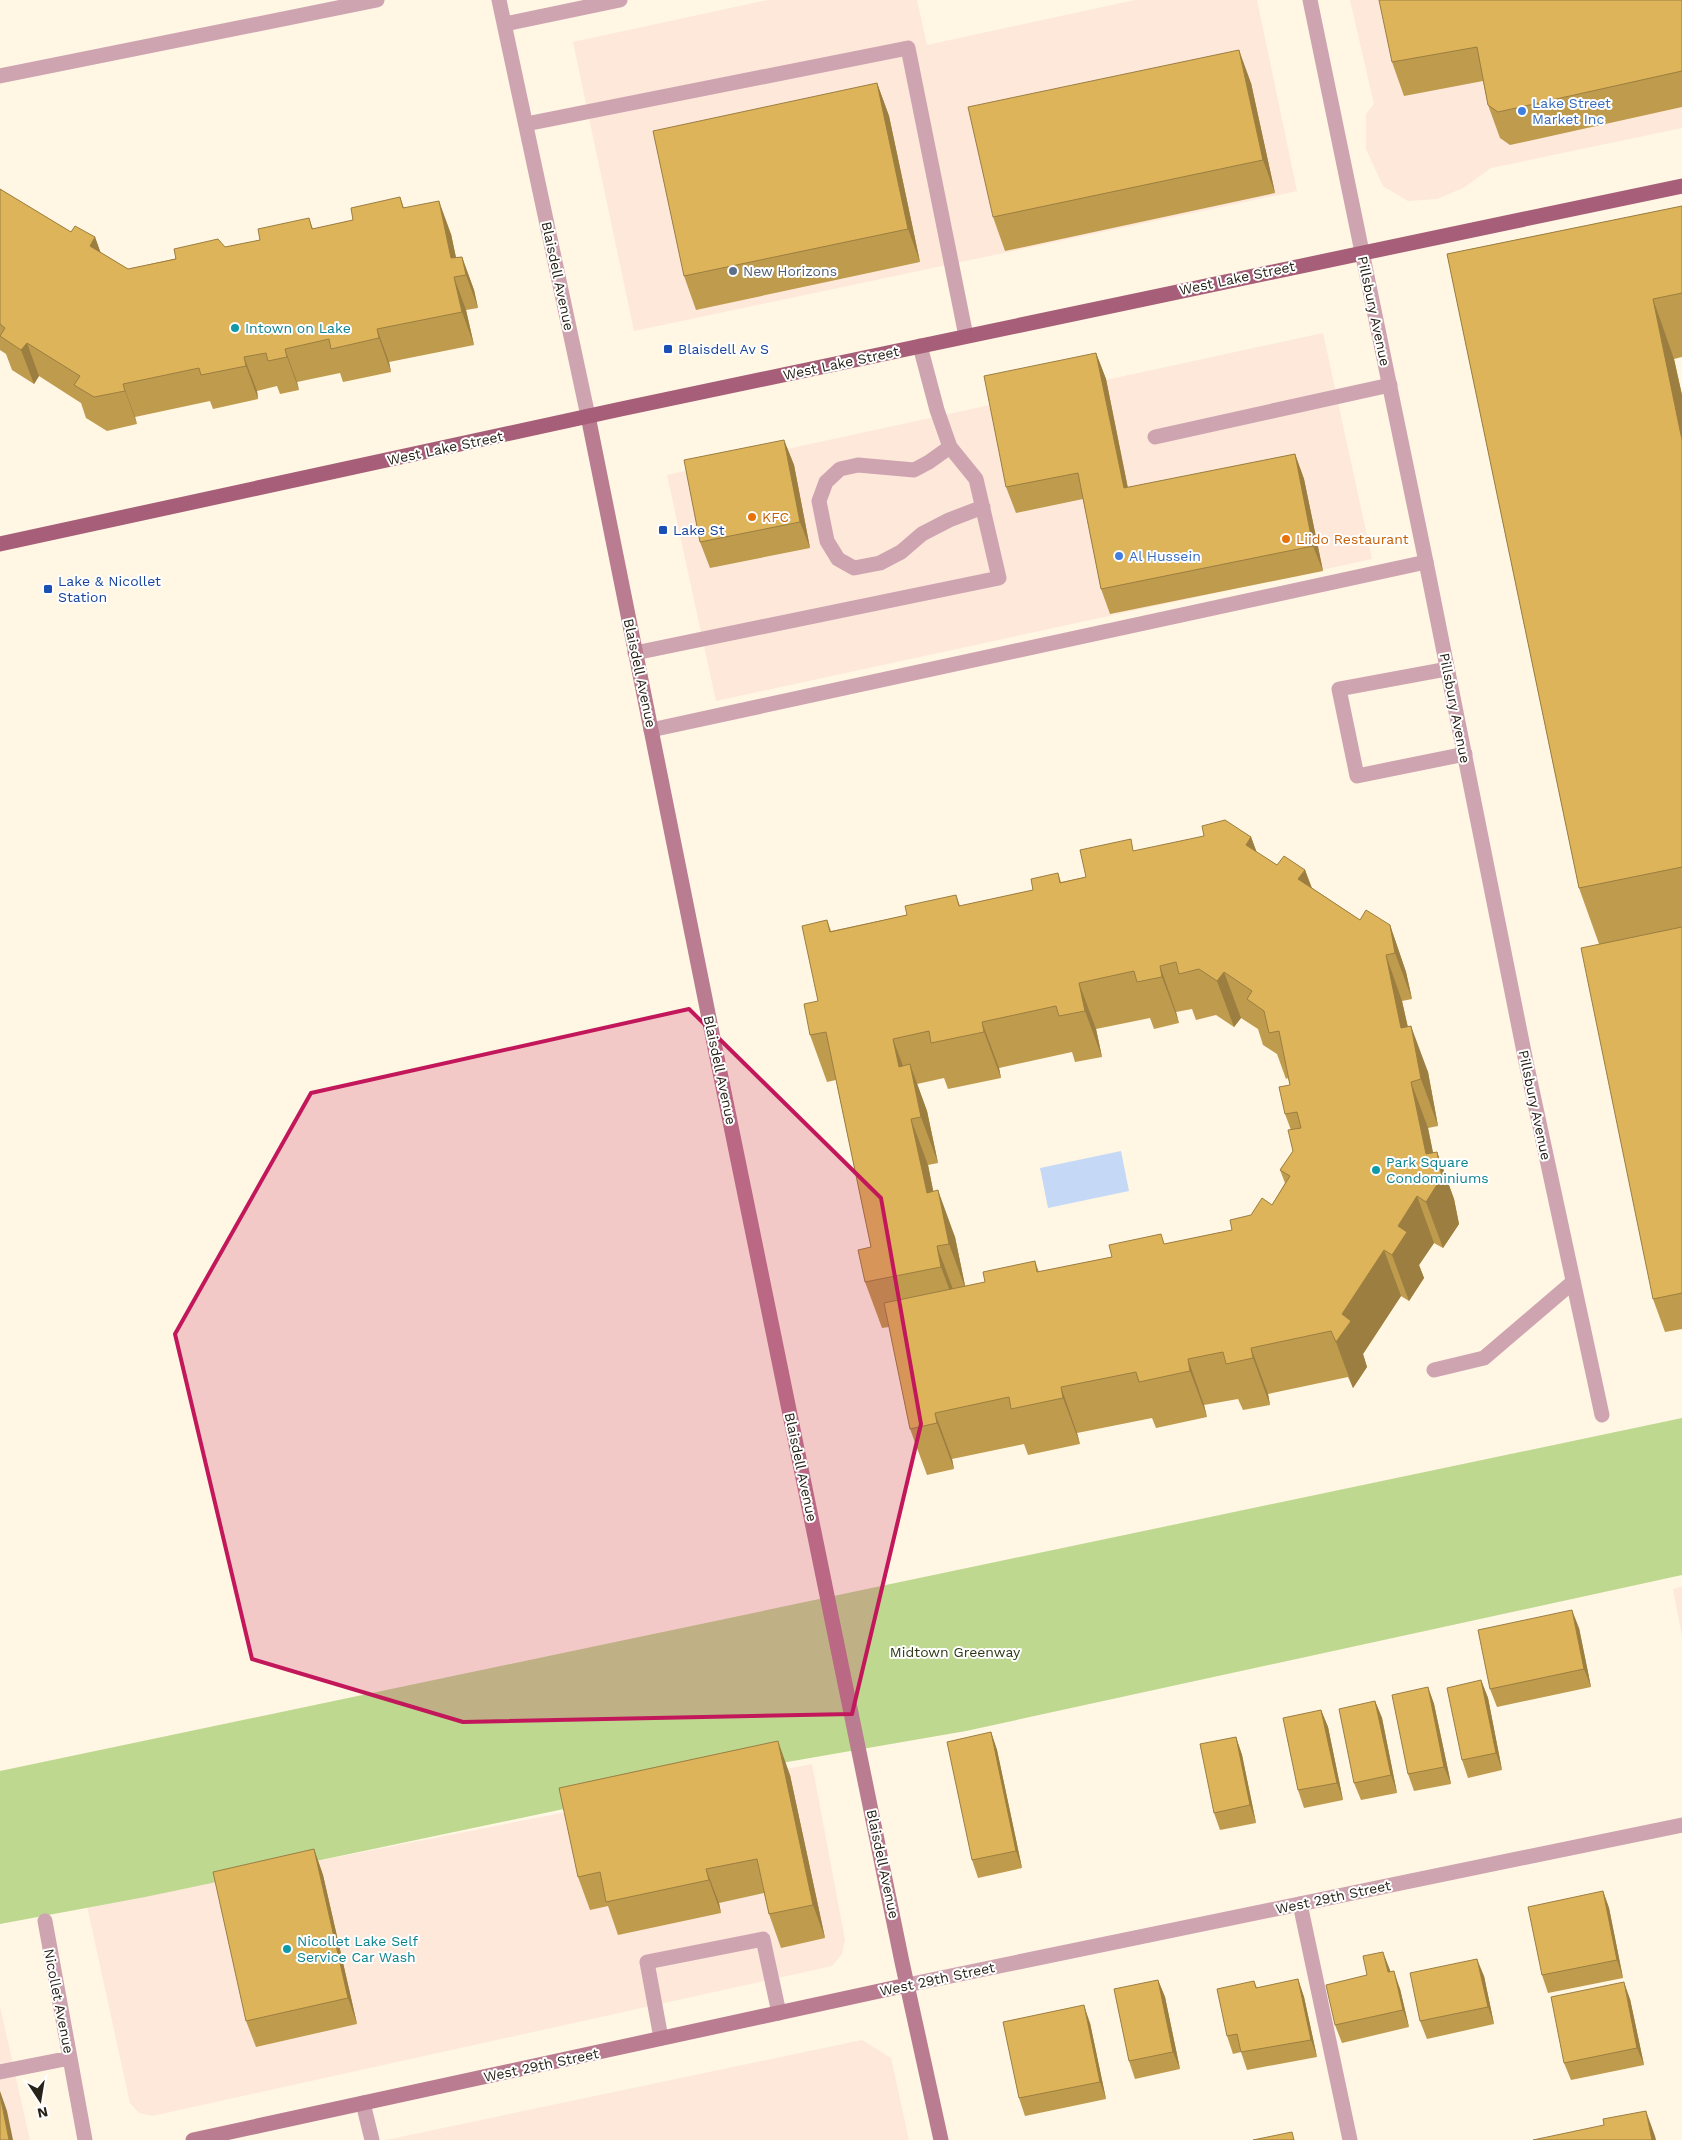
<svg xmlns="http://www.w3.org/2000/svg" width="1682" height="2140" font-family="'Work Sans',sans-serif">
<rect width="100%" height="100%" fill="#fff6e4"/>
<path fill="#fde8da" d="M768,0H917L927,45L1135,0H1257L1297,191L634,331L573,42Z
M1350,0H1682V128L1491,168L1463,188L1437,199L1408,201L1383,186L1366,149V114L1374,104Z
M1323,333L1372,559L716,701L667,475Z
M1682,1587V1636L1673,1589Z
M812,1764L845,1940L842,1954L832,1966L152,2116L139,2113L130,2103L87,1906Z
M0,2007L30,2140H0Z
M862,2040L891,2058L909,2140H386Z"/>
<path fill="#bed890" d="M1682,1418V1575L966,1731L787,1762L145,1897L0,1924V1771Z"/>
<path fill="#c5d9f7" d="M1121,1151L1129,1191L1048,1208L1040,1168Z"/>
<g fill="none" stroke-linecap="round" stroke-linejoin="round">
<path stroke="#cfa4b1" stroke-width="15" d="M505,24L620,0
M0,76L377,0
M526,124L908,48L966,336
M1155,437L1390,385
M950,447L929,462L914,470L858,465L840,469L826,482L819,501L827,541L838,559L854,568L880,563L901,552L922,534L949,520L983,507
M635,653L999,578L976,479L950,447L937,410L920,346
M1447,669L1339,689L1357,776L1465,754
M651,730L1426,562
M1434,1370L1484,1358L1573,1282
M1300,1904L1350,2140
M45,1921L85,2140
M661,2038L647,1962L763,1939L779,2013
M0,2072L70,2058
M363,2103L372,2140"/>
<path stroke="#cfa4b1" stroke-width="15" d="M499,0L588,416
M1310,0L1426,562L1526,1062L1602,1415
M907,1985L1682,1825"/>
<path stroke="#b97c90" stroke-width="15" d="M588,416L715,1048L902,1962L941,2140
M193,2140L907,1985"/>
<path stroke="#a75e78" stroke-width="15" d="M0,544L621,409L1682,186"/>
</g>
<path fill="#bf9b4e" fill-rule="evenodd" d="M1682,0V107L1510,145L1500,138L1488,105L1483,81L1404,96L1392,62Z
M877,83L889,116L920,262L696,310L684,276Z
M1251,83L1275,193L1005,251L993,217Z
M0,189L71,232L95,237L100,252L128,269L260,240L309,218L313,229L353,220L400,197L404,208L451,234L456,258L462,257L474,290L478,308L466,310L474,345L389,362L391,372L343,382L340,373L297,382L299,390L280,394L277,386L257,391L258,399L213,409L210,401L135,417L137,424L107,431L86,418L81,403L39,376L34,384L12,370L6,354L0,350Z
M1682,206V357L1674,359L1682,395V1329L1665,1332L1653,1299L1599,944L1579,888L1447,254Z
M1096,353L1106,379L1128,488L1295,454L1304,479L1323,571L1110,614L1101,589L1083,499L1016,513L1006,487Z
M784,440L794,465L810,548L710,568L700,542Z
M1251,837L1257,853L1277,865L1305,870L1312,888L1360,920L1390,925L1406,972L1412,999L1402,1001L1408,1027L1428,1072L1438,1126L1428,1128L1433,1153L1437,1152L1454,1199L1459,1224L1443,1248L1434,1243L1419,1265L1424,1278L1409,1301L1401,1296L1363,1354L1367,1367L1353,1388L1348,1377L1268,1394L1270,1405L1243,1410L1238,1399L1204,1405L1207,1417L1156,1428L1152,1418L1077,1433L1080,1444L1028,1455L1024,1444L952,1459L954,1469L927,1475L910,1429L889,1327L882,1328L865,1282L871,1247L836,1080L827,1082L810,1035L818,1001L827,920L831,931L907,915L956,895L960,906L1033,890L1058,873L1061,882L1086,877L1135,851ZM1192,1009L1196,1020L1216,1015L1234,1027L1241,1018L1258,1029L1263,1045L1277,1054L1286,1079L1288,1078L1290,1085L1285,1114L1291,1130L1293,1151L1280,1170L1285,1183L1272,1205L1251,1215L1232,1230L1165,1244L1112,1257L1039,1272L1035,1261L985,1282L965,1286L955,1237L933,1191L928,1165L938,1163L927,1111L917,1084L944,1078L948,1089L1001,1078L999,1068L1072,1052L1075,1062L1102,1057L1096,1029L1150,1018L1154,1029L1179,1023L1176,1012Z
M1579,1628L1591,1687L1497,1707L1490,1689Z
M1481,1680L1488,1698L1502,1770L1468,1778L1462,1760Z
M1428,1687L1434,1704L1451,1784L1414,1791L1408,1774Z
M1375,1701L1382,1718L1397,1793L1361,1800L1354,1783Z
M1321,1710L1328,1727L1343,1800L1304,1808L1298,1790Z
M991,1732L997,1750L1022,1868L978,1878L972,1860Z
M1236,1737L1242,1755L1256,1823L1220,1830L1214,1813Z
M790,1775L825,1938L781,1948L769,1914L764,1893L719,1903L721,1913L618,1935L608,1906L590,1910L578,1877Z
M314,1849L323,1875L357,2024L256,2047L246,2021Z
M1603,1891L1609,1908L1623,1978L1548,1993L1542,1975Z
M1390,1972L1400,1989L1409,2027L1342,2043L1335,2025Z
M1484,1976L1494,2024L1427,2039L1420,2021Z
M1298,1979L1304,1997L1317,2057L1247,2070L1241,2052L1233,2054L1227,2036L1254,1981L1257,1988Z
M1158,1980L1165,1997L1180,2069L1135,2079L1129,2061Z
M1630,1999L1644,2065L1571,2080L1564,2063Z
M1090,2023L1106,2099L1025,2116L1019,2098Z"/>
<path fill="#9b7e40" d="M1239,50L1251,83L1275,193L1263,160Z
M877,83L889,116L920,262L908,229Z
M439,201L451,234L460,276L451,258Z
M95,237L107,270L90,246Z
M462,257L474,290L478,308L466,275Z
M454,277L466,310L474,345L462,312Z
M1653,299L1674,359L1682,395V440Z
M377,329L389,362L391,372L379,338Z
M27,343L39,376L34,384L21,350Z
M285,349L297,382L299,390L287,357Z
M1096,353L1106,379L1133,514L1124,488Z
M244,357L257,391L258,399L246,366Z
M123,384L135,417L137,424L125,391Z
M784,440L794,465L810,548L800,522Z
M1295,454L1304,479L1323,571L1313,546Z
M1251,837L1268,883L1246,845Z
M1305,870L1322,916L1298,879Z
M1390,925L1406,972L1412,999L1395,953Z
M1386,955L1402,1001L1418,1074L1401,1028Z
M1160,966L1176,1012L1179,1023L1162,977Z
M1224,972L1241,1018L1234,1027L1217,981Z
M1079,983L1096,1029L1102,1057L1085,1011Z
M982,1022L999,1068L1001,1078L984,1032Z
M1411,1026L1428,1072L1438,1126L1421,1079Z
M893,1039L910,1085L899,1067Z
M910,1064L927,1111L938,1163L921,1117Z
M1411,1082L1428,1128L1439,1182L1437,1152L1454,1199L1459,1224L1443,1248L1426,1202V1154Z
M911,1119L928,1165L943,1239L927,1193Z
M938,1190L955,1237L966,1290L949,1244Z
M1417,1196L1434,1243L1419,1265L1424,1278L1409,1301L1392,1255L1398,1226Z
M937,1246L954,1292L958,1313L941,1267Z
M1384,1250L1401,1296L1363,1354L1367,1367L1353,1388L1336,1342L1342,1314Z
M1251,1348L1268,1394L1270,1405L1253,1358Z
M1188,1359L1204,1405L1207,1417L1190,1371Z
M1061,1387L1077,1433L1080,1444L1063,1398Z
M935,1413L952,1459L954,1469L937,1423Z
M1572,1610L1579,1628L1591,1687L1584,1669Z
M1481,1680L1488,1698L1502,1770L1496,1753Z
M1428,1687L1434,1704L1451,1784L1444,1767Z
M1375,1701L1382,1718L1397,1793L1391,1775Z
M1321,1710L1328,1727L1343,1800L1337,1783Z
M991,1732L997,1750L1022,1868L1016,1851Z
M1236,1737L1242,1755L1256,1823L1250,1805Z
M778,1741L790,1775L825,1938L813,1905Z
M314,1849L323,1875L357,2024L348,1998Z
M706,1869L719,1903L721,1913L709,1880Z
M1603,1891L1609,1908L1623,1978L1617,1960Z
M1383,1952L1390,1970L1394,1990L1388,1972Z
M1477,1959L1484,1976L1494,2024L1488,2007Z
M1394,1971L1400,1989L1409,2027L1403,2010Z
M1298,1979L1304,1997L1317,2057L1311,2040Z
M1158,1980L1165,1997L1180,2069L1173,2052Z
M1624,1982L1630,1999L1644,2065L1637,2048Z
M1084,2005L1090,2023L1106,2099L1100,2082Z
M0,2091L7,2111L13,2140H9L0,2095Z
M1646,2111L1655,2136L1656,2140H1652Z"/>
<path fill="#deb45b" stroke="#9b7e40" d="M1379,0H1682V71L1498,112L1488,105L1477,47L1392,62Z
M1239,50L1263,160L993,217L968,107Z
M877,83L908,229L684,276L653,131Z
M0,189L71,232L75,226L95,237L90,246L128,269L176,259L174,249L218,239L225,247L260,240L258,229L309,218L312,229L353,220L351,208L400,197L403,208L439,201L451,258L462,257L466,275L454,277L462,312L377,329L379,338L331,349L329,339L285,349L287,357L268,361L266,353L244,357L246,366L201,375L199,368L123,384L125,391L94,397L74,385L80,376L27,343L21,350L0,336L5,328L0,324Z
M1682,206V293L1653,299L1682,440V867L1579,888L1447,254Z
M1096,353L1124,488L1295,454L1313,546L1101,589L1078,473L1006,487L984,376Z
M784,440L800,522L700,542L684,460Z
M1225,820L1251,837L1246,845L1277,865L1284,856L1305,870L1298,879L1360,920L1366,910L1390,925L1395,953L1386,955L1401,1028L1411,1026L1421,1079L1411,1082L1426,1154L1437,1152L1442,1177L1426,1202L1417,1196L1398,1226L1407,1232L1392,1255L1384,1250L1342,1314L1351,1321L1336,1342L1331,1331L1251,1348L1253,1358L1226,1364L1223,1352L1188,1359L1190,1371L1139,1382L1136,1372L1061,1387L1063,1398L1011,1409L1009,1397L935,1413L937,1423L910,1429L884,1303L985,1282L983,1272L1035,1261L1037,1272L1112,1257L1109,1245L1161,1234L1164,1244L1232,1230L1230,1220L1251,1215L1262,1198L1272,1205L1290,1176L1280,1170L1293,1151L1288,1130L1301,1128L1297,1112L1285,1114L1279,1087L1290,1085L1279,1031L1269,1033L1264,1011L1247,999L1252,991L1224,972L1217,981L1199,969L1179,974L1176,962L1160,966L1162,977L1137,982L1134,971L1079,983L1085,1011L1059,1016L1056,1006L982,1022L984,1032L931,1043L929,1031L893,1039L899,1067L910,1064L921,1117L911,1119L927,1193L938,1190L949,1244L937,1246L941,1267L865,1282L858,1250L871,1247L826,1032L810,1035L804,1004L818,1001L802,926L827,920L830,932L907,915L905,906L956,895L959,906L1033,890L1031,879L1058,873L1060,883L1086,877L1080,850L1131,839L1133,851L1204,836L1202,826Z
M1682,927V1293L1653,1299L1581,948Z
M1572,1610L1584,1669L1490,1689L1478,1630Z
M1481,1680L1496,1753L1462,1760L1447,1688Z
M1428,1687L1444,1767L1408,1774L1392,1695Z
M1375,1701L1391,1775L1354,1783L1339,1709Z
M1321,1710L1337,1783L1298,1790L1283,1718Z
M991,1732L1016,1851L972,1860L947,1742Z
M1236,1737L1250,1805L1214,1813L1200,1744Z
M778,1741L813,1905L769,1914L757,1859L706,1869L709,1880L606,1902L600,1872L578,1877L559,1788Z
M314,1849L348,1998L246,2021L213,1872Z
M1603,1891L1617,1960L1542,1975L1528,1907Z
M1383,1952L1388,1972L1394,1971L1403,2010L1335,2025L1326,1985L1367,1975L1363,1956Z
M1477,1959L1488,2007L1420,2021L1410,1973Z
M1298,1979L1311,2040L1241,2052L1237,2034L1227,2036L1217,1989L1254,1981L1256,1988Z
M1158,1980L1173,2052L1129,2061L1114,1989Z
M1624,1982L1637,2048L1564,2063L1551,1997Z
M1084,2005L1100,2082L1019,2098L1003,2022Z
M0,2095L9,2140H0Z
M1646,2111L1652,2140H1533L1604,2125L1603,2119Z
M1292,2132L1294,2140H1253Z"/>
<path fill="#c2185b" fill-opacity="0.2" stroke="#c2185b" stroke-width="4" stroke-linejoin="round" d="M689,1009L881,1198L921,1424L852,1714L463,1722L252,1659L175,1334L311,1093Z"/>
<g fill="#3f7fe0" stroke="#fff" stroke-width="2">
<circle cx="1522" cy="111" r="5"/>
<circle cx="1119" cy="556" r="5"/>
</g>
<circle fill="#5c6f8a" stroke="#fff" stroke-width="2" cx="733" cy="271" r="5"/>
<g fill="#0f9aa8" stroke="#fff" stroke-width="2">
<circle cx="235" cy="328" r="5"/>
<circle cx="1376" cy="1170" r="5"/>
<circle cx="287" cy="1949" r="5"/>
</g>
<g fill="#1a4fb4" stroke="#fff" stroke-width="2">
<rect x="663" y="344" width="10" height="10" rx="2.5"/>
<rect x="658" y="525" width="10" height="10" rx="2.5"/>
<rect x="43" y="584" width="10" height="10" rx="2.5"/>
</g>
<g fill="#e8710a" stroke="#fff" stroke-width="2">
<circle cx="752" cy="517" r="5"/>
<circle cx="1286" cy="539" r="5"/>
</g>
<g text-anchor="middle" stroke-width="4" stroke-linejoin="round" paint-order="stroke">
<g font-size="14" fill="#366cbe" stroke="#fff" text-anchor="start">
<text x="1532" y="108">Lake Street<tspan x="1532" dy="16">Market Inc</tspan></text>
<text x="1129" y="561">Al Hussein</text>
</g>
<g font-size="14" fill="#4e5e75" stroke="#fff" text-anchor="start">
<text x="743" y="276">New Horizons</text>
</g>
<g font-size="14" fill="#282318" stroke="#fff">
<text transform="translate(558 276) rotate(78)" y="5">Blaisdell Avenue</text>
<text transform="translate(1237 278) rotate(-12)" y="5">West Lake Street</text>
<text transform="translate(1374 311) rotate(78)" y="5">Pillsbury Avenue</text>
<text transform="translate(841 363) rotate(-12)" y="5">West Lake Street</text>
<text transform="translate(445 448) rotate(-12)" y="5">West Lake Street</text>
<text transform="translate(640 673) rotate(78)" y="5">Blaisdell Avenue</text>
<text transform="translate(1455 708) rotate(79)" y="5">Pillsbury Avenue</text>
<text transform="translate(720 1070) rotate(78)" y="5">Blaisdell Avenue</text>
<text transform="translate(1535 1105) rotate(78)" y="5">Pillsbury Avenue</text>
<text transform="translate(801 1467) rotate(78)" y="5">Blaisdell Avenue</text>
<text transform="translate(883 1864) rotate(78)" y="5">Blaisdell Avenue</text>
<text transform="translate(1333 1897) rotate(-12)" y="5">West 29th Street</text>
<text transform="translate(937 1979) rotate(-12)" y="5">West 29th Street</text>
<text transform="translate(59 2001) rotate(79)" y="5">Nicollet Avenue</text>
<text transform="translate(541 2065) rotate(-12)" y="5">West 29th Street</text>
</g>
<g font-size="14" fill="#0d838f" stroke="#fff" text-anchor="start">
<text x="245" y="333">Intown on Lake</text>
<text x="1386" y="1167">Park Square<tspan x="1386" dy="16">Condominiums</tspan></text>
<text x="297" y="1946">Nicollet Lake Self<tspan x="297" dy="16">Service Car Wash</tspan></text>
</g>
<g font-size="14" fill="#164399" stroke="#fff" text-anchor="start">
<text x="678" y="354">Blaisdell Av S</text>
<text x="673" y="535">Lake St</text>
<text x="58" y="586">Lake &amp; Nicollet<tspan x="58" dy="16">Station</tspan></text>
</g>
<g font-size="14" fill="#c56008" stroke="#fff" text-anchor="start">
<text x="762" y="522">KFC</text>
<text x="1296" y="544">Liido Restaurant</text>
</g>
<g font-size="14" fill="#2d3914" stroke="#fff">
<text x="955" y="1657">Midtown Greenway</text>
</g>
</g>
<g transform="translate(40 2100) rotate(168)" stroke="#ffffff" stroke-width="4" paint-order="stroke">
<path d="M0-4L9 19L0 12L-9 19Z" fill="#282318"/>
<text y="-8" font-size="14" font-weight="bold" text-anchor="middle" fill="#282318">N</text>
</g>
</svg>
